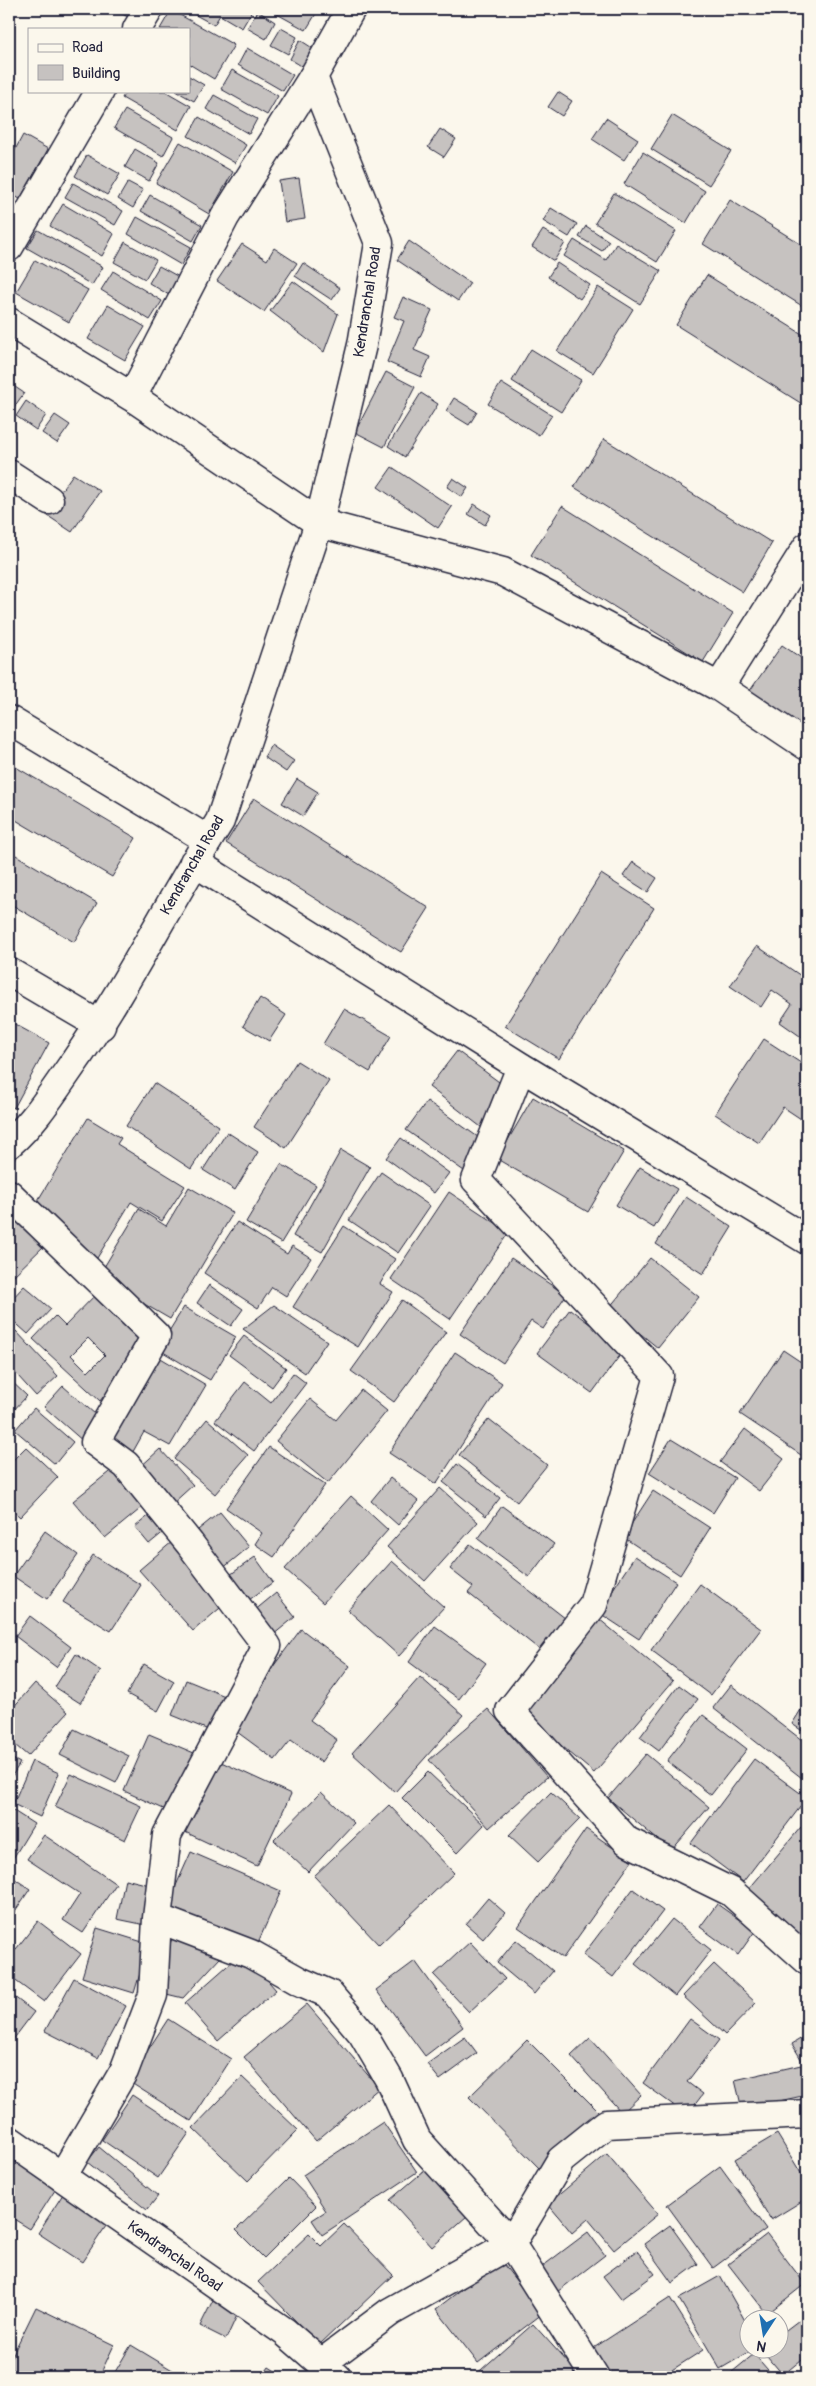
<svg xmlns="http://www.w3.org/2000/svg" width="816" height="2386" font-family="Pangolin,sans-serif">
<rect width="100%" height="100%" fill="#fbf7ec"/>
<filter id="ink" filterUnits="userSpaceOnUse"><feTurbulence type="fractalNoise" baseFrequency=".02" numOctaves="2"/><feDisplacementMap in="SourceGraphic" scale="10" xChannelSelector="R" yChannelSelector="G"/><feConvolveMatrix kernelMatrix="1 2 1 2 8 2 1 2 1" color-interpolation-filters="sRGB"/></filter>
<g filter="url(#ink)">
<path fill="#c6c2c0" stroke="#22223b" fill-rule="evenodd" d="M113,9H134L128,17Z
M192,9H249L252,11L242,28L220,15L214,25L190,12Z
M268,9H311L317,12L306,30Z
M171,10L234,45L214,79L189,64V29H160Z
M258,11L275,22L266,39L247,28Z
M281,28L297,37L288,54L271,45Z
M300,40L314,49L303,67L290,59Z
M247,48L293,75L283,91L238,65Z
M232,70L278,96L267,115L221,89Z
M189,76L204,85L194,101L176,91H189Z
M126,91H165L191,106L178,130L122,98Z
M558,92L572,101L562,116L548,107Z
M214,95L257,119L249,134L206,109Z
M125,110L173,137L163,156L114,128Z
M672,115L731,151L709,185L651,149Z
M199,117L246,145L235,163L188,136Z
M606,118L638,139L624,160L592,139Z
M9,126L15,130L9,141Z
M440,129L456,139L444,157L428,147Z
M23,135L48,149L20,199L9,193V161Z
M180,142L233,172L209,214L156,183Z
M135,149L159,163L149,181L125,167Z
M643,152L705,191L686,223L624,184Z
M87,155L120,174L107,195L75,176Z
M299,178L305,219L285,222L279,181Z
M128,182L143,190L133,208L118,199Z
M73,183L123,211L115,225L65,197Z
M614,193L676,231L657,262L595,223Z
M150,195L202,225L193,241L141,211Z
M730,200L807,248V309L703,244Z
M63,204L114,234L102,256L50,226Z
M551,208L577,224L569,237L543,221Z
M137,217L191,247L181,265L128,234Z
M586,226L609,241L602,251L579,237Z
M38,230L103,267L92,285L27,248Z
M543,230L565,243L554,261L532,247Z
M574,240L606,260L616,244L661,271L640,304L564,256Z
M409,241L470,283L458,301L397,260Z
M125,242L156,260L145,279L114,262Z
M242,244L267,260L274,248L297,263L264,312L217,281Z
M35,260L88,290L69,322L16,292Z
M303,263L340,288L332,300L295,276Z
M557,263L590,285L580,299L548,277Z
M159,266L179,277L169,295L149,283Z
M113,271L162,301L150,320L101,290Z
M707,275L807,337V407L676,325Z
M293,281L338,314L324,352L270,311Z
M598,287L633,309L593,373L557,351Z
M403,297L432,310L414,350L430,357L421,377L387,362L404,321L394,317Z
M108,305L145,327L125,360L88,339Z
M531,349L581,380L561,412L512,381Z
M386,372L415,387L384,447L355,432Z
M9,383L24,393L9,414Z
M501,383L552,415L539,435L488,404Z
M421,393L438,404L405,457L388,446Z
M454,398L477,412L469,425L446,411Z
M26,401L46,415L36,430L16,416Z
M55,415L70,425L57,443L42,433Z
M604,439L772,543L743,592L574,487Z
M392,467L452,507L438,528L378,487Z
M73,474L100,491L72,532L45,514Z
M453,478L468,488L462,497L447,487Z
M474,504L491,515L485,525L468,514Z
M562,506L733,613L703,662L531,555Z
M807,629V642L801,638Z
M782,645L807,662V731L749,692Z
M271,745L294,761L286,772L264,757Z
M9,763L136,838L112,877L9,816Z
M297,779L318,792L303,816L282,803Z
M254,798L429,908L401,952L226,843Z
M9,851L97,903L74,942L9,903Z
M633,862L657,878L648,892L623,876Z
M601,874L654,908L559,1059L505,1026Z
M757,946L807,980V1041L780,1022L792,1004L772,990L761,1007L730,986Z
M260,998L286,1015L269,1041L243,1026Z
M344,1009L391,1036L370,1072L323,1044Z
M9,1021L49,1043L14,1108L9,1105Z
M764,1039L807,1067V1123L783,1107L759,1143L715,1114Z
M457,1051L510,1090L481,1127L429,1087Z
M297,1061L329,1081L286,1148L254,1127Z
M154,1083L219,1126L191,1169L126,1126Z
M533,1097L624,1151L588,1212L497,1159Z
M427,1101L485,1142L464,1171L406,1130Z
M88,1118L121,1138L117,1144L185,1186L162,1221L131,1202L94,1263L32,1210Z
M227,1132L258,1152L235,1190L203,1170Z
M401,1138L449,1173L434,1193L386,1158Z
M341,1150L370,1167L322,1252L293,1236Z
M281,1164L316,1185L281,1243L246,1222Z
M640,1167L677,1189L654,1228L616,1205Z
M381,1172L430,1206L398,1253L349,1220Z
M189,1187L233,1213L170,1319L98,1277L139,1209L166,1226Z
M449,1192L509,1232L450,1319L391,1279Z
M686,1197L732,1227L703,1274L656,1244Z
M9,1207L46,1244L11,1278L9,1276Z
M237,1222L287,1254L292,1246L311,1258L286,1296L272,1287L258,1308L204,1273Z
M344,1226L395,1259L380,1284L393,1292L358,1347L293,1307Z
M511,1258L566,1295L543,1329L531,1321L503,1363L460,1334Z
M650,1258L699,1297L658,1348L609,1308Z
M209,1285L243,1309L231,1326L197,1303Z
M24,1286L51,1309L28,1334L9,1317V1302Z
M99,1291L149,1337L100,1401L33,1339L55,1316L65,1326ZM88,1338L105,1355L88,1372L71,1355Z
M402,1300L446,1332L394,1402L351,1371Z
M274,1305L327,1341L305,1373L243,1329Z
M184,1307L236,1337L210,1380L158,1349Z
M570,1309L624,1350L592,1393L537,1353Z
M16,1331L58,1376L36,1396L9,1366V1337Z
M244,1336L286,1368L272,1387L229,1355Z
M783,1350L807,1366V1459L740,1414Z
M455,1352L502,1383L436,1484L389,1453Z
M154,1354L206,1385L170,1446L144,1432L130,1457L103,1441Z
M293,1373L306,1383L254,1451L215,1421L245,1382L271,1403Z
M9,1379L27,1396L9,1415Z
M63,1386L103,1421L84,1442L44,1407Z
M361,1390L387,1411L328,1483L276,1441L310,1399L336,1420Z
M34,1408L73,1442L55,1464L15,1430Z
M207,1419L248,1455L215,1494L174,1459Z
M489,1419L547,1465L517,1502L459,1455Z
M745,1429L784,1459L759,1491L720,1462Z
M671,1439L735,1478L713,1513L649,1473Z
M26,1447L58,1477L20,1517L9,1507V1464Z
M269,1447L325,1485L274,1557L255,1544L262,1533L226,1508Z
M160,1449L193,1485L171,1505L138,1469Z
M457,1464L500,1498L486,1516L443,1482Z
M114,1468L145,1505L105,1538L73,1501Z
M390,1478L418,1501L398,1525L371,1501Z
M440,1488L478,1522L425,1581L387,1547Z
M653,1491L710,1528L680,1575L623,1537Z
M351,1496L388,1530L323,1603L285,1569Z
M502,1506L554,1544L529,1577L478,1539Z
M220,1512L249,1547L222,1569L193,1534Z
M152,1513L166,1530L149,1544L135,1527Z
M45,1531L78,1555L47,1599L13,1576Z
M173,1541L226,1603L193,1631L139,1570Z
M470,1544L570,1622L545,1654L468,1593L473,1587L450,1569Z
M93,1555L141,1585L111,1631L63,1602Z
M635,1556L676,1582L639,1639L598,1612Z
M255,1557L273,1582L245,1603L227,1577Z
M392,1561L444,1607L399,1656L348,1610Z
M700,1584L761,1629L711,1695L651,1650Z
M276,1593L295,1617L273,1635L254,1611Z
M30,1616L71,1647L56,1667L15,1636Z
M598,1618L673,1681L594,1773L519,1710Z
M435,1626L486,1663L459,1699L409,1662Z
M301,1629L350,1666L310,1720L337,1740L321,1762L291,1740L275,1760L229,1726Z
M76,1654L101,1671L80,1703L55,1687Z
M144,1664L174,1681L158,1711L127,1694Z
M420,1677L463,1715L395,1792L352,1753Z
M186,1680L225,1696L211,1731L172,1715Z
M35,1683L68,1712L28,1756L9,1740V1712Z
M679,1685L698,1699L659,1751L640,1737Z
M731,1685L807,1744V1782L713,1708Z
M807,1700V1734L792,1724Z
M488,1709L547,1777L489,1828L429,1760Z
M703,1715L747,1749L711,1795L667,1761Z
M74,1729L129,1756L116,1783L60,1755Z
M149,1734L194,1753L168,1811L124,1791Z
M646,1754L709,1807L671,1851L608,1798Z
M9,1757L20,1763L9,1781Z
M754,1759L807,1798L743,1882L691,1843Z
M32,1761L59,1773L40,1817L13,1804Z
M219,1761L291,1794L257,1866L185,1832Z
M428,1772L484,1825L457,1853L402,1798Z
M71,1774L141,1806L125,1840L55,1807Z
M321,1792L354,1823L308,1872L274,1840Z
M551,1792L580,1819L538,1862L509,1835Z
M389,1805L454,1873L379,1945L314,1876Z
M9,1808L34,1824L9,1865Z
M801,1827L807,1832V1937L801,1944L743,1896Z
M586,1829L632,1861L563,1958L518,1927Z
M44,1835L116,1884L83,1933L63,1920L80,1894L27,1859Z
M191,1852L281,1891L256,1947L166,1908Z
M9,1875L30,1889L9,1920Z
M125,1879L154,1886L146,1925L117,1919Z
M633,1889L663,1911L613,1977L583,1955Z
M488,1898L505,1913L483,1939L466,1924Z
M717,1904L755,1931L738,1955L700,1927Z
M672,1919L711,1950L675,1996L635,1964Z
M38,1921L81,1954L44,2002L9,1976V1958Z
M97,1928L149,1944L134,1993L82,1977Z
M172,1937L220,1958L183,1998L158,1992Z
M516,1940L553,1971L534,1994L497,1963Z
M470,1942L505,1979L469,2012L434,1975Z
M243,1952L276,1990L218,2041L185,2003Z
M415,1961L463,2027L425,2056L376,1990Z
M714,1964L756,2003L725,2035L683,1996Z
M74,1978L126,2006L98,2058L45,2031Z
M9,1993L34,2012L9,2045Z
M307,2004L379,2088L316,2141L244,2057Z
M168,2019L231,2059L191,2121L128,2081Z
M690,2019L719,2040L687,2082L703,2094L687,2115L643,2083Z
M807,2035V2069L792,2044Z
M465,2037L477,2053L440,2080L427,2064Z
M590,2038L641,2095L622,2113L571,2056Z
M527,2040L599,2112L541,2170L469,2097Z
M801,2065L807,2095L742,2109L735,2080Z
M242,2077L298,2130L248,2181L193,2128Z
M132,2095L189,2133L158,2178L102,2140Z
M383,2122L417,2172L322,2235L312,2220L326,2211L303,2175Z
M777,2134L807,2183V2198L771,2220L735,2159Z
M99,2147L158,2196L147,2210L87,2162Z
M607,2154L658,2214L614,2250L588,2219L572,2233L548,2204Z
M9,2156L57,2187L30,2229L9,2216Z
M720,2166L766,2229L713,2268L667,2205Z
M425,2170L467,2216L432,2247L390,2200Z
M289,2178L316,2206L264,2258L236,2230Z
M65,2191L110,2220L82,2262L38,2233Z
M344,2224L393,2275L319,2345L258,2282L309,2234L321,2246Z
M670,2225L698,2264L672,2283L644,2244Z
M588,2232L605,2255L557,2292L539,2269Z
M767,2234L805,2284L767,2314L728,2264Z
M637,2251L655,2274L621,2299L603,2276Z
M500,2260L542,2314L478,2363L436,2309Z
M720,2276L748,2326V2348H756L720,2369L679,2299Z
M215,2296L240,2309L226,2339L200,2326Z
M670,2298L703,2350L661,2377H606L589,2351Z
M36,2307L114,2345L99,2377H15L9,2374V2362Z
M807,2314V2355L783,2375L762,2350L778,2348V2336Z
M533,2324L581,2377H473Z
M131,2345L184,2377H112Z
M754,2354L774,2377H726Z
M269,2367L285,2377H262Z"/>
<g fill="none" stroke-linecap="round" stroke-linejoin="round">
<g stroke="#22223b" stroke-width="31">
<path id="minor" d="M137,29L149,9
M9,247L100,91
M9,322L132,397L319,523L503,572L719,687L807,746
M132,397L225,217L313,77
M9,474L49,500
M719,687L807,547
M9,720L208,840
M194,862L521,1067L807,1240
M9,972L101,1026
M521,1067L476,1180L659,1376L593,1605L510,1711L627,1841L731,1892L807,1960
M9,1194L156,1336L95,1442L126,1465L190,1544L267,1646L167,1835L157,1918
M9,2140L285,2332L337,2377
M62,2177L124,2071L153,1995L157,1918L251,1954L299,1981L329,1994L362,2033L389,2079L417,2140L511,2244L595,2377
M322,2363L390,2312L511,2244L561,2160L606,2124L807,2114"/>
</g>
<g stroke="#22223b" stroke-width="31">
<path id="tertiary" d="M9,1144C33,1123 50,1097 68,1071C125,991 168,903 220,821L319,523L362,345L379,243L313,77L351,9"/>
</g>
<use href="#minor" stroke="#fbf7ec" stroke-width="28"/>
<use href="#tertiary" stroke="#fbf7ec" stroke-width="28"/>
</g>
</g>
<g text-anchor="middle" stroke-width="4" stroke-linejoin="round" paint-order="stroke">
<g font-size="15" fill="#22223b" stroke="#fbf7ec">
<text transform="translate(367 302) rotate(-81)" y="5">Kendranchal Road</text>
<text transform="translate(192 865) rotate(-60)" y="5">Kendranchal Road</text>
<text transform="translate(175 2256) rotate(35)" y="5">Kendranchal Road</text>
</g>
</g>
<rect width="816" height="2386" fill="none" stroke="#fbf7ec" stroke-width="30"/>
<rect x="15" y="15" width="786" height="2356" fill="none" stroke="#22223b" stroke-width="2" filter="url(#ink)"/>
<rect x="28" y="28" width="162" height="65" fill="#fbf7ec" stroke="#a4a2a5"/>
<rect x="38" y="44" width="25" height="8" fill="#fbf7ec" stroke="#a4a2a5"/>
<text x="72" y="52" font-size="15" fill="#22223b">Road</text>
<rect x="38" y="65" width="25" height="15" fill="#c6c2c0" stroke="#a4a2a5"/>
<text x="72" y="78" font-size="15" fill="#22223b">Building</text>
<g transform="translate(764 2334) rotate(192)"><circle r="24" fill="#fbf7ec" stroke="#a4a2a5"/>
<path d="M0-4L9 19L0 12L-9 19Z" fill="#1f6fb2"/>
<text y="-8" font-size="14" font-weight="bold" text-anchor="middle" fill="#22223b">N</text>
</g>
</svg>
